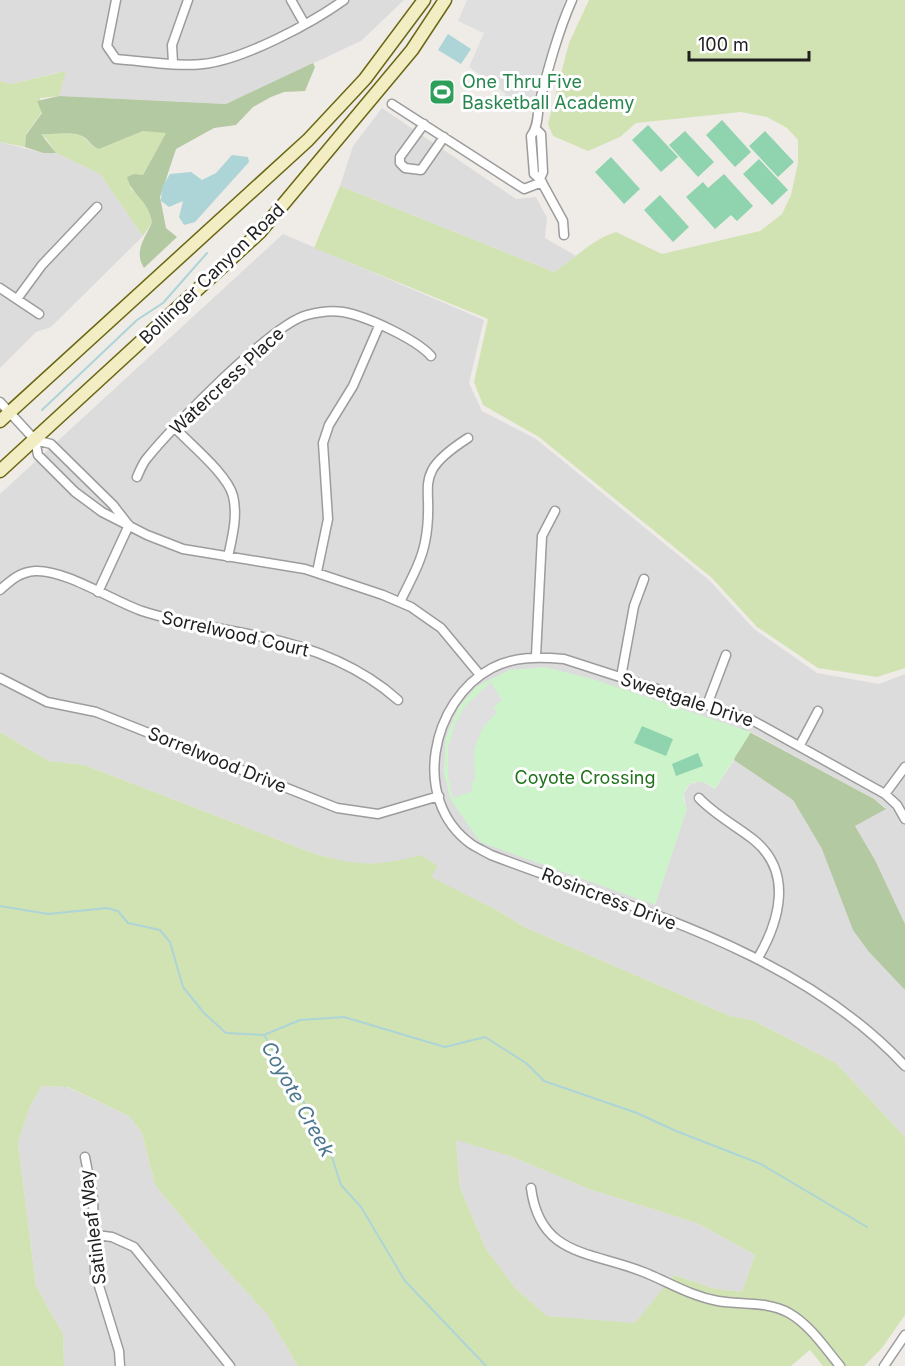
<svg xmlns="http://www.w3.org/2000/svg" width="905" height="1366" font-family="Inter,sans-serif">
<rect width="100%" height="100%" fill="#efebe7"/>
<path fill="#dddcdd" d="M0,0H404L361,41L226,104L59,96L65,71L11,84L0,81Z
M382,108L516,199L536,197L547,218L545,238L578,257L554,272L340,186L353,146Z
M0,142L43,153H56L100,174L143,236L51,327L36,332L0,368Z
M283,234L484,320L469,383L482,411L536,439L709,580L754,629L817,673L879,684L905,674V924L875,860L855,826L886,808L874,799L751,732L459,707L446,738L444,774L655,904L686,809L684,793L690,784L702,781L715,789L734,760L793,800L822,849L869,952L905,990V1137L836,1063L752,1020L730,1016L524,927L495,909L430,877L421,855L385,865L349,863L315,854L84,765L49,761L0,732V494Z
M42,1086L67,1087L129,1116L142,1133L155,1185L218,1261L267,1314L298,1366H64L63,1334L36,1286L18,1143L30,1106Z
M456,1139L510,1156L589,1189L697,1223L755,1255L742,1292L712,1288L674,1275L635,1324L547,1316L516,1289L486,1249L460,1188Z"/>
<path fill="#d2e3b3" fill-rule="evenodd" d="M589,0H905V668L877,677L818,668L757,627L712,578L539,437L483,405L474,382L488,319L314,248L340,186L554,272C575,259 592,239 616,232L662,254L760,231L782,214L791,195L798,163V140L787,128L767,117L741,112L636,123L620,137L588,151L553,136L548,124L569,43Z
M66,71L59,96L40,98L42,112L26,134L25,147L0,142V81L11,84Z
M157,130L166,133L143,175L130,188C142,198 148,207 152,222L143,236L100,174L56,153L46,138L38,134C52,135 71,130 83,137C89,141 91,146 99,149L143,131Z
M0,732L49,761L84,765L315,854C360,866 376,867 421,855L438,866L431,877L495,909L524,927L730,1016L752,1020L836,1063L905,1137V1315L882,1348L864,1366H823L810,1350L791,1366H298L267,1314L218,1261L155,1185L142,1133L129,1116L68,1087L42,1086L30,1106L18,1143L36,1286L63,1334L64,1366H0ZM456,1140L510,1156L589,1189L697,1223L755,1255L742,1292L712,1288L674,1275L635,1323L547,1316L516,1289L486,1249L460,1188Z"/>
<path fill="#b3c9a1" d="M313,63L315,67L305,91L284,92L271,97L253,107L236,125L214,128L176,149L160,197L166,228L177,237L144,268C133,251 146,237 152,222C147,198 132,196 127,177L134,174L143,175L166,133L143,131L99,149C91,146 90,141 84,137C72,130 54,135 41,134L56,153H43L25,147L26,135L42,113L37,101L59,96L226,104Z
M742,728L874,799L886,809L855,826L875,860L905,924V990L869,952L853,930L822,849L793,800L734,760Z"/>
<path fill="#cdf3ca" d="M545,667L593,679L751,732L715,789C697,772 675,787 687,809L655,905L480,842L451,800L444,774L446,738L459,707L476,687L509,670Z"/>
<path fill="#8fd4af" d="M722,120L751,152L735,167L706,135Z
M648,125L678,157L661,172L632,140Z
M685,131L714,162L698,177L669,145Z
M765,131L794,162L778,177L749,146Z
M611,157L640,189L624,204L595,172Z
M759,159L788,190L772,205L743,174Z
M724,174L753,206L737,221L731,215L715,229L686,197L703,182L708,188Z
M660,195L689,227L673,242L644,210Z
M642,726L673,739L666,756L634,743Z
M698,753L703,766L676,776L672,764Z"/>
<path fill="#dfdfdf" d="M467,0H565L531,107L524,106L521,112L502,99L506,94L469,67L484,33L458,21Z
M491,682L502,700L493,707L497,712L483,728L478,739L474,751L475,781L471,782L473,791L453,798L448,777V748L455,724L465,706Z"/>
<path fill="#add4d7" d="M448,34L471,49L461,64L438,50Z
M232,155L248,157L249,162L195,222L184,225L179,217L183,201L169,207L161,201L162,187L170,174L191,172L202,180L216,173Z"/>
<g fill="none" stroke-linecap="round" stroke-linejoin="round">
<path stroke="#add4d7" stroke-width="2" d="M42,410L137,320L163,303L207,253
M0,906L48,914L107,908L118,911L128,923L160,930L170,942L183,987L204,1013L226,1033L264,1035L300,1020L344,1017L445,1047L485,1037L526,1063L544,1081L637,1113L676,1131L761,1164L867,1227
M264,1035C276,1052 281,1075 296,1088L330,1151L341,1185L361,1207L405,1281L486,1366"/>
<g stroke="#9c9c9c" stroke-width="11">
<path id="minor" d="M116,0L107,46L116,59C144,61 175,67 203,64C243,60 312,23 344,0
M291,0L304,23
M173,63L172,45L188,0
M392,104L524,189L542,182
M424,124L400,157V163L405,168L421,170L444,137
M536,129L541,134L543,172L540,179
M564,235L563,221L540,179L534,174L531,136C539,126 537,112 540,100C549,66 558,32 572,0
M0,288L39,314
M17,299L42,265L97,207
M0,402L35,440L38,455L75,492L102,512L147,535L183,549L305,569L383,595L411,607L441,628L480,675
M175,428C191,445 228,475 233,496C238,516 232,538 228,557
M35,440L51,444L113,505L127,523
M137,477C140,470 143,462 148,457C173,426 272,324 307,315C318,312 331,310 343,312C366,316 416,339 431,356
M317,572L328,519L323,443L329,425L353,386L379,326
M0,590C11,580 20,572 35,571C64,569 113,601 142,611C181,624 219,627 258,636C308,646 360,666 398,700
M98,592L129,525
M400,602C409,583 421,563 425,542C437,485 407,477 468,438
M536,656L542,536L555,511
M621,677L634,606L644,579
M0,678L47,702L96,712L337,808L378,814L439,796
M707,705L726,655
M800,745L818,711
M885,794L905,767
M699,798C715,815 735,825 754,840C793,872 780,920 758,958
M905,819L897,805L885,794L750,719L564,659C540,657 514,656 492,668C431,700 410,800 471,844C477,848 484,851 491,855C635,910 797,950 905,1066
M85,1157L93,1198L95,1273L119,1351L120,1366
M531,1188C540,1258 593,1251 646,1273C670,1283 691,1296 718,1301C741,1305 768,1301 789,1313C810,1325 825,1348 840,1366
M96,1235L112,1237L134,1247L230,1366
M884,1366L905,1335"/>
</g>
<g stroke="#6a6712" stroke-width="15">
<path id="secondary" d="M0,421L308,140L365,79L424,0
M0,471L260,232L412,50L445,0"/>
</g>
<use href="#minor" stroke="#fff" stroke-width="8"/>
<use href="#secondary" stroke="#f2edc2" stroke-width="12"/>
</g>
<defs>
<g id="stadium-square" transform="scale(1.35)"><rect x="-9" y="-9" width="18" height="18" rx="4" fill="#2e9e5b" stroke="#fff"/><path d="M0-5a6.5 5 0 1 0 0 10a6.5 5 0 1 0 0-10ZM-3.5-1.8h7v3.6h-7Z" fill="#fff"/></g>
</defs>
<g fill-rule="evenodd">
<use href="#stadium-square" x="442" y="92"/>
</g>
<g text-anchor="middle" stroke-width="6" stroke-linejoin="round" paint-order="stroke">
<g font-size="18" fill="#27864d" stroke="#fff" text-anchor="start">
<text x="462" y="88">One Thru Five<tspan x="462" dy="21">Basketball Academy</tspan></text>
</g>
<g font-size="18" fill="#1f1f1f" stroke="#fff">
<text transform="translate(212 274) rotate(-44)" y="6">Bollinger Canyon Road</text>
<text transform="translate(227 381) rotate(-43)" y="6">Watercress Place</text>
<text transform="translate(235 634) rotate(13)" y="6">Sorrelwood Court</text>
<text transform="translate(687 700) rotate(18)" y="6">Sweetgale Drive</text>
<text transform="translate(217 760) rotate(22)" y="6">Sorrelwood Drive</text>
<text transform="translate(609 899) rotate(21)" y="6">Rosincress Drive</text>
<text transform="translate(93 1227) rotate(-97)" y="6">Satinleaf Way</text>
</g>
<g font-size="18" fill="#1f7219" stroke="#fff">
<text x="585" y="784">Coyote Crossing</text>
</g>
<g font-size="20" font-style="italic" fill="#4c778e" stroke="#fff">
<text transform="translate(298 1099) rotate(61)" y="7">Coyote Creek</text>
</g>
</g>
<path d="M689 51v9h120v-9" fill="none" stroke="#1f1f1f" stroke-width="3"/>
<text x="698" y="51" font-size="18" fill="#1f1f1f" stroke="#ffffff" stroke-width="4.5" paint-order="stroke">100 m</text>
</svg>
